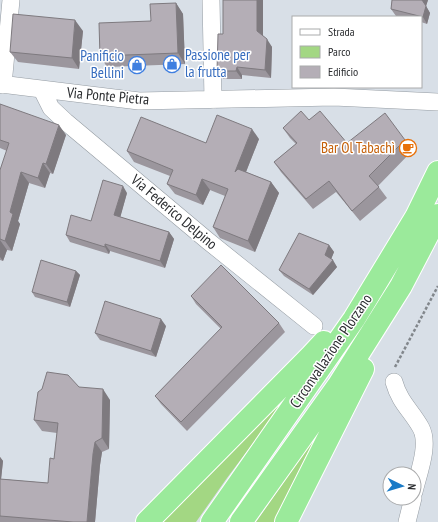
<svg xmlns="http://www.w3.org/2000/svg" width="438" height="522" font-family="'PT Sans Narrow',sans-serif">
<rect width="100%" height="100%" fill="#d8dfe7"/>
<path fill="#a3d783" d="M293,390L227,478L196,522H159Z
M323,426L278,522H256Z"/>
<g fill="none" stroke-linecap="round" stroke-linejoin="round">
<g stroke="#959ca3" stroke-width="18">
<path id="street" d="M211,0L213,100
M0,84L139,101L334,97L438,102
M3,85L11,0
M42,90L51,108L66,122L208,241L314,326
M394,382C400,403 411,410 421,428C430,445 418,474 414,492
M407,522L413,498"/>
</g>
<g stroke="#fff" stroke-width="24">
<path id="highway" d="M147,522L311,356L324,342
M212,522L354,319L416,217L438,172
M241,522L338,386L401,286L438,215
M286,522L363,369"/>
</g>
<path stroke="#82878c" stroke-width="2.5" stroke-dasharray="3 2" stroke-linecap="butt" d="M395,367L438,286"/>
<use href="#street" stroke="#fff" stroke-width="17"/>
<use href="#highway" stroke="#9bea9b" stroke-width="22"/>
</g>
<path fill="#9b969d" d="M223,0H263V36L272,47L271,78L242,75V79H223L217,71L223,34Z
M392,0H428L426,6L430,13L427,24L421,22V17H400L396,16L391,9Z
M176,3L183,14L185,64L107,67L100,56Z
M83,31L79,69L18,62L10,52Z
M0,104L66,135L53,174L50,173L45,188L29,183L18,221L20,224L12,251L7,250L3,261L0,260V170L7,151L0,148Z
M309,120L347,143L405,140L413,150L378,186L387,198L360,221L336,192L313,209L281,172L274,162L296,144L290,138L283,128Z
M259,139L246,172L271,182L279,193L255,252L220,238L213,227L225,196L210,190L203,205L175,194L167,184L170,176L134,162L127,151L206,143Z
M127,193L120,217L169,232L174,239L165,268L110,251L109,254L70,242L66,235L91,221Z
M329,245L334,252L331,259L337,267L313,295L284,276L279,270Z
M76,271L80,275L70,307L35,297L32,292Z
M191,296L279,323L285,332L187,431L161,404L155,396L221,329L196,304Z
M166,326L156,357L100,340L95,333Z
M79,387L110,400L109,449L102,452L100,465L95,522H0V457L3,461L1,479L48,483L54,459L57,433L42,431L34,420Z"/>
<path fill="#7e7a7f" d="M257,0H263V39L257,31Z
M422,0H428L426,6L430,13L427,24L423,17Z
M176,3L183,14L185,64L178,53Z
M75,20L83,31L79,69L72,58Z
M267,39L272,47L271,78L265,70Z
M237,67L242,75V79L236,71Z
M59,125L66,135L53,174L46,164Z
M252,129L259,139L242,182L235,172Z
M43,163L50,173L45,188L38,178Z
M21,172L29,183L18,221L20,224L12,251L5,241L10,212Z
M202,179L210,190L203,205L196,195Z
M271,182L279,193L255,252L248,241Z
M123,186L127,193L119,222L114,215Z
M169,232L174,239L165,268L160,261Z
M0,240L7,250L3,261L0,257Z
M105,244L110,251L109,254L105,247Z
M329,245L334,252L330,262L325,255Z
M333,260L337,267L313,295L309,289Z
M76,271L80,275L70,307L67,302Z
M161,319L166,326L156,357L151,351Z
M103,389L110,400L109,449L102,438Z
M95,442L102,452L100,465L95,522H87L93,454Z
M0,457L3,461L0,489Z"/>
<path fill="#b4aeb6" stroke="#7e7a7f" d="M223,0H257V31L267,39L265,70L237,67L236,71H217L218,34H223Z
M392,0H422L426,6L423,17L391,9Z
M176,3L178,53L100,56L99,23L151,21L150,4Z
M13,14L75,20L72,58L10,52Z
M0,104L59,125L46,164L43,163L38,178L21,172L10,212L13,214L5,241L0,239V170L9,143L0,140Z
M301,111L309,120L320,111L347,143L385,113L405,140L369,176L379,187L352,211L329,181L306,199L274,162L297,143L283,128Z
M217,115L252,129L235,172L238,169L271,182L248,241L213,227L228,189L202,179L196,195L167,184L173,170L127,151L141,117L206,143Z
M103,180L123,186L114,215L169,232L160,261L105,244V247L66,235L71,215L91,221Z
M299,233L329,245L325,255L333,260L309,289L279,270Z
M41,260L76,271L67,302L32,292Z
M221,265L279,323L181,422L155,396L222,327L191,296Z
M105,301L161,319L151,351L95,333Z
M47,372L68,375L79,387L103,389L102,438L95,442L93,454L87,522H73L0,516V479L48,483L50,458L54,459L58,423L34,420L38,392L42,389Z"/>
<defs>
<g id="shop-ring" transform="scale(0.9)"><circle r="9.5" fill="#fff" stroke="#3f7fe0" stroke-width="1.5"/><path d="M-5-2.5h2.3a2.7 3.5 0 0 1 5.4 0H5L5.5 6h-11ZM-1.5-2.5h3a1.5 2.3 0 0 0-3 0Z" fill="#3f7fe0"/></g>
<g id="cafe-ring" transform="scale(0.9)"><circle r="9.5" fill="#fff" stroke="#e8710a" stroke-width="1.5"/><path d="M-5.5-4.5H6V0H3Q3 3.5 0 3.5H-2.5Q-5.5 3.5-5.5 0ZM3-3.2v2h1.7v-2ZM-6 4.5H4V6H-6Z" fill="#e8710a"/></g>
</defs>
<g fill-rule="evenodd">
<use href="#shop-ring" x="172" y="64"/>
<use href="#shop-ring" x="137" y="65"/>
<use href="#cafe-ring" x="408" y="148"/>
</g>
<g text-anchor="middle" stroke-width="3" stroke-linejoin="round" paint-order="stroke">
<g font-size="15" fill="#366cbe" stroke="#fff" text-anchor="start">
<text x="185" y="60">Passione per<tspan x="185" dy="17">la frutta</tspan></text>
<text x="124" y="61" text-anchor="end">Panificio<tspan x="124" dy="17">Bellini</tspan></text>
</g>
<g font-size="15" fill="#2a2c2f" stroke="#fff">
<text transform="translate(108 96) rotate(5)" y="5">Via Ponte Pietra</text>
<text transform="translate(174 212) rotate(40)" y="5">Via Federico Delpino</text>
<text transform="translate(331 351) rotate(-56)" y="5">Circonvallazione Plorzano</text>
</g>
<g font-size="15" fill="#c56008" stroke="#fff" text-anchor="end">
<text x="395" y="153">Bar Ol Tabachì</text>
</g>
</g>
<rect x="292" y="16" width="130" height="72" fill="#ffffff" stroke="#aaabac"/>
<rect x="300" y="29" width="20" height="6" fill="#ffffff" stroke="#aaabac"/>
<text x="328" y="36" font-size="12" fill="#2a2c2f">Strada</text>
<rect x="300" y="46" width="20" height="12" fill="#a3d783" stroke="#aaabac"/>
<text x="328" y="56" font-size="12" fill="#2a2c2f">Parco</text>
<rect x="300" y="66" width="20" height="12" fill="#b4aeb6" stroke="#aaabac"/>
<text x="328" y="76" font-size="12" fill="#2a2c2f">Edificio</text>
<g transform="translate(402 486) rotate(95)"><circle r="19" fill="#ffffff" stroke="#aaabac"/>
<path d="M0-3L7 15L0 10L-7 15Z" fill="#1a7bc7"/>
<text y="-6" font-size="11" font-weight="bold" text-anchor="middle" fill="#2a2c2f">N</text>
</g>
</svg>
